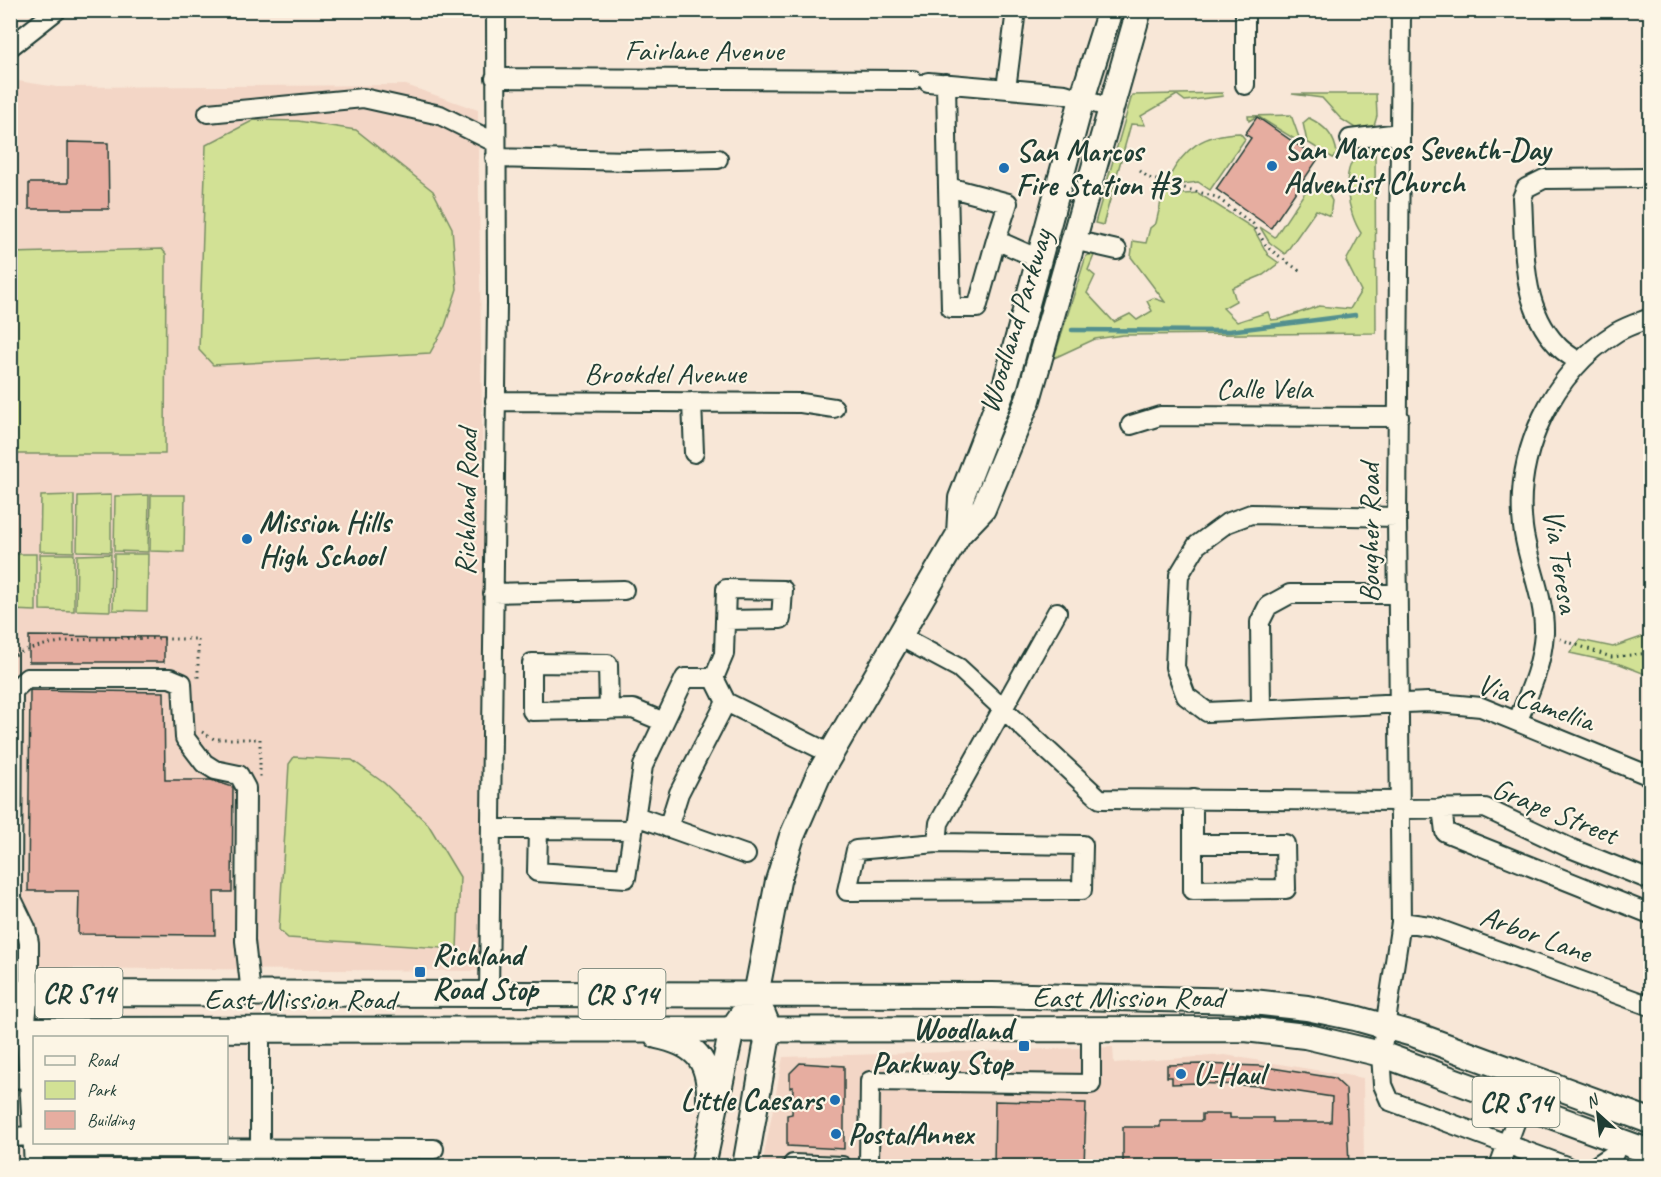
<svg xmlns="http://www.w3.org/2000/svg" width="1661" height="1177" font-family="Caveat,sans-serif">
<rect width="100%" height="100%" fill="#f8e7d7"/>
<filter id="ink" filterUnits="userSpaceOnUse"><feTurbulence type="fractalNoise" baseFrequency=".0167" numOctaves="2"/><feDisplacementMap in="SourceGraphic" scale="12" xChannelSelector="R" yChannelSelector="G"/><feConvolveMatrix kernelMatrix="1 2 1 2 8 2 1 2 1" color-interpolation-filters="sRGB"/></filter>
<g filter="url(#ink)">
<path fill="#f3d6c6" d="M11,80L57,87L406,85L478,110L489,971L11,968Z
M1113,1047L1114,1063L1225,1055L1363,1078L1364,1166H762L783,1057Z"/>
<path fill="#d2e195" stroke="#788f64" stroke-width="1.5" d="M1222,93L1223,96L1185,101L1177,95L1141,116L1145,125L1131,124L1103,225L1095,223L1132,95Z
M1292,94H1376L1377,116L1374,126L1355,128L1341,119L1322,98Z
M1291,115L1301,143L1257,116L1249,121L1248,116Z
M1309,118C1325,126 1335,136 1337,154L1333,158L1307,142L1303,123Z
M254,120L298,121L356,130L433,191L452,228L457,289L445,326L430,353L213,365L199,350L206,145Z
M1240,133L1245,139L1210,190L1198,182L1183,184L1168,179C1185,147 1203,134 1240,133Z
M1375,146L1376,333L1123,335L1095,339L1054,358L1086,256L1095,253L1088,270L1095,276L1087,293L1114,322L1130,314L1137,320L1152,311L1147,301L1153,298L1165,302L1131,257L1133,241L1146,243L1150,228L1156,223L1164,189L1184,194L1198,193L1253,228L1268,255L1279,263L1263,275L1232,288L1236,301L1223,308L1237,322L1268,312L1271,320L1281,319L1319,306L1350,309L1361,291L1346,261L1361,233C1348,214 1338,168 1361,151C1365,149 1371,148 1375,146Z
M1309,186L1326,190L1332,201L1330,216L1316,210L1285,254L1269,242L1260,227L1275,237Z
M162,249L166,254L165,454H11V253Z
M74,495V552L40,551L41,496Z
M111,495V552L77,551L78,496Z
M149,495L148,552L114,551L115,496Z
M151,495H185L184,552L150,551Z
M11,554H36V611L11,610Z
M40,554H74V611L40,610Z
M111,554L110,611L76,610L77,555Z
M114,554H148L147,611L113,610Z
M1650,634V676L1620,664L1570,653L1580,640L1613,647Z
M294,757L352,760L384,783L428,824L460,877L457,949L288,938L279,930L289,764Z"/>
<g fill="none" stroke-linecap="round" stroke-linejoin="round">
<path stroke="#53908f" stroke-width="4.5" d="M1072,330L1229,331L1355,315"/>
</g>
<path fill="#e6ada0" stroke="#1f3d34" stroke-width="1.5" d="M1257,117L1318,159L1271,228L1216,189L1251,138L1245,134Z
M68,142L108,143L109,209H29V183H68Z
M29,636L164,637V662H29Z
M30,690L164,692L165,780H211L233,787L232,892H214L215,935L78,934L79,891H28Z
M800,1063L844,1066V1149L787,1146V1115L792,1114L793,1087L790,1088V1073Z
M1201,1064L1260,1066L1334,1078L1346,1089L1349,1167H1123V1127H1160V1121H1202V1114H1230V1118H1273V1122H1331L1332,1097L1260,1086L1197,1083L1172,1084V1077H1167V1065Z
M995,1101L1086,1103L1084,1167H994Z"/>
<g fill="none" stroke-linecap="round" stroke-linejoin="round">
<g stroke="#1f3d34" stroke-width="22">
<path id="minor" d="M1245,10V85
M1401,10L1397,517L1401,922L1381,1054L1383,1085L1390,1101L1566,1166
M10,47L57,10
M495,78L913,80
M928,82L1065,94L1110,108
M946,83L948,187L1008,203L996,240L1039,259
M1006,89L1016,10
M208,113L363,98L440,115L496,143
M1350,139L1400,133
M495,158L632,161L718,159
M948,187L951,308H977L996,240
M1073,240L1117,250
M1579,362C1572,357 1563,352 1557,345C1520,306 1525,248 1522,198L1526,188L1544,179L1650,178
M495,401L801,403L834,408
M692,402L694,453
M1131,425L1160,416L1399,417
M1397,517L1251,514L1227,523L1197,545L1179,575L1175,667L1186,696L1207,712L1428,702L1481,707L1650,776
M493,593L624,590
M725,620L781,619L783,590L726,589L724,654L714,678L726,702L831,754
M901,637L959,668L1100,799L1399,801
M1261,709L1260,622L1268,606L1290,594H1397
M609,710L608,664L532,663V711L633,709L664,722
M1518,720C1530,691 1542,665 1544,633C1545,597 1527,562 1523,527C1514,452 1553,372 1617,332C1627,326 1640,322 1650,318
M1193,799V890L1286,889L1285,844H1193
M1442,808L1445,832L1650,914
M1399,809L1485,808L1570,848L1650,880
M636,816L746,855
M668,828L679,793L726,702
M491,829H538
M633,830L538,829L537,872L626,878L643,766L685,678H714
M937,843L1083,845L1082,890L847,891L856,850L937,843L939,823L1057,612
M1401,922L1430,926L1650,1006
M489,994L497,303L496,10
M29,1078L34,1166
M10,1079L29,1078L25,1030L29,993V943L26,928L12,899L13,691L27,678H170L182,683L185,738L204,763L215,770L239,775L246,788L245,941L251,994
M10,1137L33,1136
M33,1148L434,1149
M260,1166V1031
M793,1166V1164L842,1166
M869,1166L870,1081L1091,1084V1028
M1499,1166L1522,1104
M1596,1166L1614,1154L1618,1140"/>
</g>
<g stroke="#1f3d34" stroke-width="28">
<path id="major" d="M959,534L961,498L1006,382L1082,99L1110,10
M10,993L992,995L1244,1001L1307,1008L1355,1018L1416,1035L1650,1121
M10,1030L1245,1029L1305,1036L1381,1054L1650,1152
M657,1036C695,1044 710,1059 709,1099
M703,1166L732,1029L756,995L778,881L792,836L819,774L959,534L983,509L1028,400L1139,10
M745,1166L769,1029L763,1014"/>
</g>
<path stroke="#1f3d34" stroke-width="3" stroke-dasharray="1.5 4.5" stroke-linecap="butt" d="M1140,171L1149,178L1216,197L1253,224L1267,247L1301,272
M1560,639L1611,657L1650,653
M10,658C53,631 147,640 198,639V678
M202,732L214,739H260V778"/>
<use href="#minor" stroke="#fcf5e5" stroke-width="18"/>
<use href="#major" stroke="#fcf5e5" stroke-width="24"/>
</g>
</g>
<g fill="#1f6fb2" stroke="#fcf5e5" stroke-width="2">
<circle cx="1272" cy="166" r="6"/>
<circle cx="1004" cy="168" r="6"/>
<circle cx="247" cy="539" r="6"/>
<rect x="414" y="966" width="12" height="12" rx="3"/>
<rect x="1018" y="1040" width="12" height="12" rx="3"/>
<circle cx="1181" cy="1074" r="6"/>
<circle cx="835" cy="1100" r="6"/>
<circle cx="836" cy="1134" r="6"/>
</g>
<g text-anchor="middle" stroke-width="4.5" stroke-linejoin="round" paint-order="stroke">
<g fill="#fcf5e5" stroke="#617469" stroke-width="1.5">
<rect x="35.5" y="968" width="87" height="50" rx="4.5"/>
<rect x="578.5" y="969" width="87" height="50" rx="4.5"/>
<rect x="1472.5" y="1077" width="87" height="50" rx="4.5"/>
</g>
<g font-size="28" font-weight="bold" fill="#1f3d34">
<text x="79" y="1003">CR S14</text>
<text x="622" y="1004">CR S14</text>
<text x="1516" y="1112">CR S14</text>
</g>
<g font-size="30" fill="#1f3d34" stroke="#fcf5e5">
<text x="704" y="60">Fairlane Avenue</text>
<text transform="translate(1015 321) rotate(-73)" y="10">Woodland Parkway</text>
<text x="665" y="383">Brookdel Avenue</text>
<text x="1264" y="398">Calle Vela</text>
<text transform="translate(466 502) rotate(-89)" y="10">Richland Road</text>
<text transform="translate(1369 533) rotate(-90)" y="10">Bougher Road</text>
<text transform="translate(1561 561) rotate(81)" y="10">Via Teresa</text>
<text transform="translate(1536 702) rotate(19)" y="10">Via Camellia</text>
<text transform="translate(1555 811) rotate(22)" y="10">Grape Street</text>
<text transform="translate(1536 934) rotate(20)" y="10">Arbor Lane</text>
<text x="1128" y="1007">East Mission Road</text>
<text x="300" y="1009">East Mission Road</text>
</g>
<g font-size="30" font-weight="bold" fill="#1f3d34" stroke="#fcf5e5" text-anchor="start">
<text x="1284" y="159">San Marcos Seventh-Day<tspan x="1284" dy="34">Adventist Church</tspan></text>
<text x="1016" y="161">San Marcos<tspan x="1016" dy="34">Fire Station #3</tspan></text>
<text x="259" y="532">Mission Hills<tspan x="259" dy="34">High School</tspan></text>
<text x="432" y="965">Richland<tspan x="432" dy="34">Road Stop</tspan></text>
<text x="1012" y="1039" text-anchor="end">Woodland<tspan x="1012" dy="34">Parkway Stop</tspan></text>
<text x="1193" y="1084">U-Haul</text>
<text x="823" y="1110" text-anchor="end">Little Caesars</text>
<text x="848" y="1144">PostalAnnex</text>
</g>
</g>
<rect width="1661" height="1177" fill="none" stroke="#fcf5e5" stroke-width="36"/>
<rect x="18" y="18" width="1625" height="1141" fill="none" stroke="#1f3d34" stroke-width="2" filter="url(#ink)"/>
<rect x="33" y="1036" width="195" height="108" fill="#fcf5e5" stroke="#a4ab9e" stroke-width="1.5"/>
<rect x="45" y="1056" width="30" height="9" fill="#fcf5e5" stroke="#a4ab9e" stroke-width="1.5"/>
<text x="87" y="1066" font-size="18" fill="#1f3d34">Road</text>
<rect x="45" y="1081" width="30" height="18" fill="#d2e195" stroke="#a4ab9e" stroke-width="1.5"/>
<text x="87" y="1096" font-size="18" fill="#1f3d34">Park</text>
<rect x="45" y="1111" width="30" height="18" fill="#e6ada0" stroke="#a4ab9e" stroke-width="1.5"/>
<text x="87" y="1126" font-size="18" fill="#1f3d34">Building</text>
<g transform="translate(1598 1114) rotate(333)" stroke="#fcf5e5" stroke-width="4.5" paint-order="stroke">
<path d="M0-4.5L10 22L0 15L-10 22Z" fill="#1f3d34"/>
<text y="-9" font-size="16" font-weight="bold" text-anchor="middle" fill="#1f3d34">N</text>
</g>
</svg>
